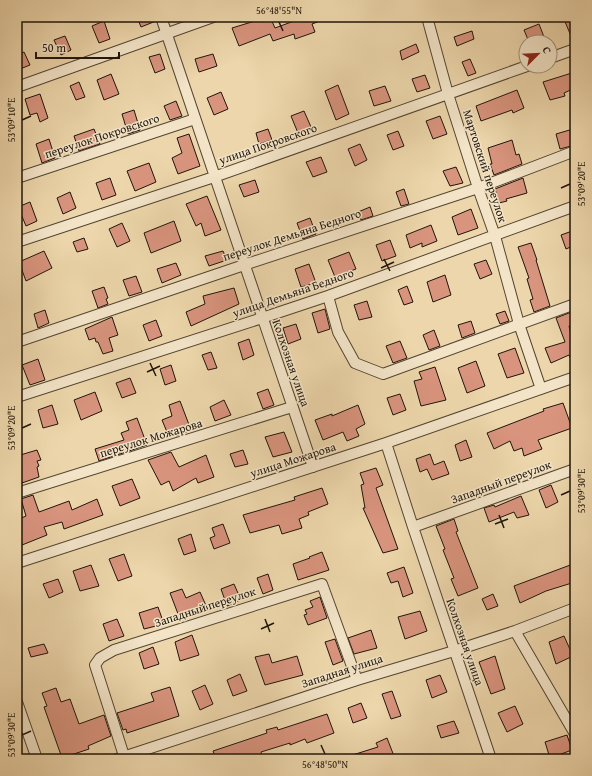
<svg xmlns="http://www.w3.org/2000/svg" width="592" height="776" font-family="'Gentium Book Plus',serif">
<rect width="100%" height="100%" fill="#edd6ab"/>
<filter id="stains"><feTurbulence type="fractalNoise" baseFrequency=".005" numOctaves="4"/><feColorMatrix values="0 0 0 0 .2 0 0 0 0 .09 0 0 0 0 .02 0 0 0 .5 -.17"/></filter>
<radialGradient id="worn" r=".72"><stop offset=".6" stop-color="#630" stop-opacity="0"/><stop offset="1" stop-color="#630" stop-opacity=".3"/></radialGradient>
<path fill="#d9947e" stroke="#1f1509" d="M137,17H155L156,21L141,27Z
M268,17H270L275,28L305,17L328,18L312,24L315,32L295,39L294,34L273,41L270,34L239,46L232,28Z
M563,17H575V43H574Z
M104,21L110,39L99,43L92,26Z
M539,24L546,42H529L524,30Z
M472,31L474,39L457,46L454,37Z
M65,36L71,50L61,55L54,40Z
M416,44L419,52L402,60L400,51Z
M24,52L30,65L20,69L17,60V55Z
M160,54L165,69L155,73L149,57Z
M213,54L217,66L199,72L195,59Z
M470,59L476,73L468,76L462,62Z
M575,72V88L564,93L565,96L550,100L543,82Z
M111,74L119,94L104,100L97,80Z
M425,75L430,88L417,92L412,79Z
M79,82L85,97L76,100L70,86Z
M338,85L349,114L336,120L325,91Z
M385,86L391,101L374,106L369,91Z
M517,90L524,108L513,113L512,110L481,121L476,106Z
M221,92L228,109L214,115L207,98Z
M40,94L48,118L40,122L37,113L30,115L25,99Z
M176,101L182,116L170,120L164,106Z
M134,110L140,130L128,134L122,114Z
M304,111L311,127L298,133L291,116Z
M440,116L447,134L433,139L426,121Z
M94,129L100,144L79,151L74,136Z
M268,129L272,140L259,144L256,133Z
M573,129L575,136V145L560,149L556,134Z
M398,131L404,146L393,150L387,135Z
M189,134L200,166L178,174L172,158L182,153L177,138Z
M49,139L55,158L42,163L36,144Z
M512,140L516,155L519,154L522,164L494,175L490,164H492L488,148Z
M360,144L367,160L355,166L348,149Z
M321,157L327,172L313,177L306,162Z
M149,163L156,182L135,191L127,171Z
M456,167L463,183L450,186L443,171Z
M110,178L116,195L102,200L96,183Z
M523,178L527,193L506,199L507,201L499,203L495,189Z
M255,180L259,192L244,197L239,185Z
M404,189L409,204L401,206L396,192Z
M70,192L76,208L63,214L57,198Z
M207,196L221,230L205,236L201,223L196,226L186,204Z
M30,202L37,221L26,226L18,207Z
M370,207L373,216L361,220L358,212Z
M471,209L478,228L458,235L452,217Z
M310,218L316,234L303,239L297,223Z
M174,221L181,241L151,253L144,233Z
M122,223L130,241L117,247L109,229Z
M431,225L437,241L422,247V243L410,248L406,235Z
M575,230V245L566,249L561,235Z
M84,238L88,249L77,252L73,242Z
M390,240L396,256L382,261L376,245Z
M531,243L537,260H536L550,306L534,312L530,300L533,299L527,279L529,278L518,247Z
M44,251L52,268L26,281L19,262Z
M223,251L227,260L209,266L205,256Z
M349,252L356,269L335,277L328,260Z
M486,260L492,274L480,279L474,264Z
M176,263L181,275L162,283L157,269Z
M309,264L316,283L301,287L295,269Z
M445,275L451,295L433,302L427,282Z
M136,276L142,292L129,296L123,280Z
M407,286L413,302L404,305L398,290Z
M104,287L108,298L106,299L108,304L98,308L92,291Z
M234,288L239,304L191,326L186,312L205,304L203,296Z
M367,301L372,317L359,320L354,305Z
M325,309L330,329L318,333L312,313Z
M45,310L49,323L38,328L34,314Z
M505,311L509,321L500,324L496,314Z
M574,311L575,324L569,326L575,348V361L572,362L569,355L551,363L545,348L565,342L556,318Z
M112,317L118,335L109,338L113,351L103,354L98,342H96L95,338L89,340L85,329Z
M156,320L162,336L149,341L143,325Z
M471,321L475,333L462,338L458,325Z
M296,324L301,339L288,344L283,328Z
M434,330L440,346L429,350L423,335Z
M249,339L254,355L243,360L238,343Z
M400,341L407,358L393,363L386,346Z
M515,348L524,373L507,378L498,354Z
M211,352L217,368L208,370L202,355Z
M38,359L45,380L30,385L22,365Z
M476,361L485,386L467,393L458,368Z
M171,365L176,381L165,385L160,369Z
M435,367L446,400L421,406L414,381L422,379L419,372Z
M130,378L136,393L122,398L116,383Z
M268,389L274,405L263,409L257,393Z
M95,392L102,411L81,420L74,400Z
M400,394L406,410L393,415L387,398Z
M224,400L231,415L215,421L210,407Z
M180,401L191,430L176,436L173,429L167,432L162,420L172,416L169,405Z
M563,403L572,428L538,440L542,449L524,456L522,448L514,451L510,441L494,449L487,433L544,411L543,409Z
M52,405L58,424L43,428L38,410Z
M358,405L365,424L356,429L359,436L347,441L343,432L323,440L315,420L332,414V416Z
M137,418L147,445L99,461L95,449L124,440L121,433L129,430L126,422Z
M284,432L292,452L273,457L265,437Z
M466,440L472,457L460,461L455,445Z
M37,450L41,460L37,461L39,466L37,467L39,477L22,483L17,469V456Z
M243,450L248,464L235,467L230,454Z
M171,452L179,467L206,455L214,477L198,483L196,478L173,491L169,481L161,485L148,460Z
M430,454L434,465L444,461L449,474L432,480L427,469L420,472L416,459Z
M376,468L383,485L376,488L398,549L383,553L363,508H365L361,485L364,484L360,473Z
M132,479L140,498L120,506L112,486Z
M551,485L558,502L546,508L539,490Z
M322,488L328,504L308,512L309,515L299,519L302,528L282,534L279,525L250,533L243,515L295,500L294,497Z
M33,495L39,512L69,501L72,510L97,499L103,515L64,529L62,522L44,527L47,535L17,547V520L26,516L21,499Z
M521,496L529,515L517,518L514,512L489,522L484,508L494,505L495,507Z
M454,519L458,531L456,532L478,588L458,596L451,579L454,578L443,550L445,549L436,526Z
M223,524L230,543L214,549L210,538L215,536L212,528Z
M191,534L196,551L184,555L178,539Z
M322,552L329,570L298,580L293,564L310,558L309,557Z
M124,554L132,576L118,581L109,559Z
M573,564L575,569V582L546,591L520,603L514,586Z
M91,565L99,586L80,591L73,571Z
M404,567L413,593L403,597L398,581L391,583L387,573Z
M268,574L273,590L263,594L257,578Z
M58,579L63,592L49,598L43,584Z
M234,584L241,600L227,606L221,589Z
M182,589L186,598L200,592L208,610L180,619L170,593Z
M493,594L498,606L487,610L482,599Z
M320,597L327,618L308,625L304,615L307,614L305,610L313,607L310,601Z
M158,607L164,624L144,629L139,613Z
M420,611L427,631L405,639L398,617Z
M117,619L124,636L109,641L103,624Z
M371,630L377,648L354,654L348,638Z
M192,635L199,655L180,661L175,642Z
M564,636L573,656L556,664L549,642Z
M335,639L343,661L333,665L325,642Z
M44,644L48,653L31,657L28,648Z
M153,647L159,664L144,669L139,653Z
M269,654L272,663L297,656L303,675L265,685L255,657Z
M495,656L505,689L491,694L479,662Z
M240,674L247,691L233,696L227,680Z
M440,675L447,692L432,698L426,680Z
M205,685L213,704L200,710L192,691Z
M170,687L179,716L127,733L126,729L123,730L117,713L154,701L151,693Z
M56,688L61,702L70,699L79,724L104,715L111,736L88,746L89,749L62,758L44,707L47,706L42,693Z
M392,691L401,716L391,719L382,694Z
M361,703L367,718L353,723L348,708Z
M515,706L523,724L507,732L498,713Z
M327,714L334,733L307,743L305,739L290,745V743L261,752L262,755L252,759H216L213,751L267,733L266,730L277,727L278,730Z
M454,721L459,733L441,738L437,726Z
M567,735L572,750L550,758L545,742Z
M387,738L394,756L387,759H346V757L378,747L376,743Z"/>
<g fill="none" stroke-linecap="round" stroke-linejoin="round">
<g stroke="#524532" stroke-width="12">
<path id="street" d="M161,17L313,467
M427,17L448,94L478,188L495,236L519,324L541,389
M550,58L575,49
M17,87L213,17
M17,178L195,119
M17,242L214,177L527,66
M328,296L338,332L355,363L383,374L575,304
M17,342L244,265L478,188L575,151
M17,397L262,318L328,296L575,206
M386,443L413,527L491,759
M17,493L292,407
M413,527L575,469
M17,563L386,443L575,377
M515,631L575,734
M17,702L37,759
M117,759L357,680L454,651L515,631L575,608
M125,759L95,665L100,658L114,650L322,584L357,680"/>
</g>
<use href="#street" stroke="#f3e4c8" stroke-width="10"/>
</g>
<path fill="none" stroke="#1f1509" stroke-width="1.5" d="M279,22L283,31M22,120L31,116M561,188L570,184M384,259L390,271M381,268L394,262M150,363L156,376M147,372L160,366M22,428L31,424M561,495L570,491M499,515L504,528M495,524L508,519M265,619L270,632M261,629L274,623M22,735L31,731M321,745L325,754"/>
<g text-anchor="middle" stroke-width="3" stroke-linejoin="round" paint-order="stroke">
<g font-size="12" fill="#1f1509" stroke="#f3e4c8">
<text transform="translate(102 136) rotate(-18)" y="4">переулок Покровского</text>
<text transform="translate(268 144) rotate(-19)" y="4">улица Покровского</text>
<text transform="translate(485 166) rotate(72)" y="4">Мартовский переулок</text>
<text transform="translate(292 235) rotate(-18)" y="4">переулок Демьяна Бедного</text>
<text transform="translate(293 293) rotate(-19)" y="4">улица Демьяна Бедного</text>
<text transform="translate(291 363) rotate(71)" y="4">Колхозная улица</text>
<text transform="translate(151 438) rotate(-17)" y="4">переулок Можарова</text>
<text transform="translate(293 460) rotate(-18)" y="4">улица Можарова</text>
<text transform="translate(501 482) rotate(-20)" y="4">Западный переулок</text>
<text transform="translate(205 607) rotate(-18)" y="4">Западный переулок</text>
<text transform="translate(465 642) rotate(71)" y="4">Колхозная улица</text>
<text transform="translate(342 671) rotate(-18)" y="4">Западная улица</text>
</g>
</g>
<rect width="592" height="776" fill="none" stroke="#edd6ab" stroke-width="44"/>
<g transform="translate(538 54) rotate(66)"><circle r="19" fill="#f3e4c8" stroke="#9e917c"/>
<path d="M0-3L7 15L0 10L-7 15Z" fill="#8f2418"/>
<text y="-6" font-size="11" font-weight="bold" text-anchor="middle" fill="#1f1509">С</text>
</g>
<path d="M36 52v6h83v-6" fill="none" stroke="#1f1509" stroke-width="2"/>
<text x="42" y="52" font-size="12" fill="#1f1509" stroke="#f3e4c8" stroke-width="3" paint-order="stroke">50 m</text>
<rect x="22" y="22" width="548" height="732" fill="none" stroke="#1f1509" stroke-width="1.5"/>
<g font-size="10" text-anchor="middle" fill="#1f1509">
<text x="279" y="14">56°48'55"N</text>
<text transform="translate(11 120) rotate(-90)" y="4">53°09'10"E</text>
<text transform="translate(581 184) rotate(-90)" y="4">53°09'20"E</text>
<text transform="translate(11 428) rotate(-90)" y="4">53°09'20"E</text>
<text transform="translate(581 491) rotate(-90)" y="4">53°09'30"E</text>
<text transform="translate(11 735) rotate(-90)" y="4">53°09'30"E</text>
<text x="325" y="768">56°48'50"N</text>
</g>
<rect width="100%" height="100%" filter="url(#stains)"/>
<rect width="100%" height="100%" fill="url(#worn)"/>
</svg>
